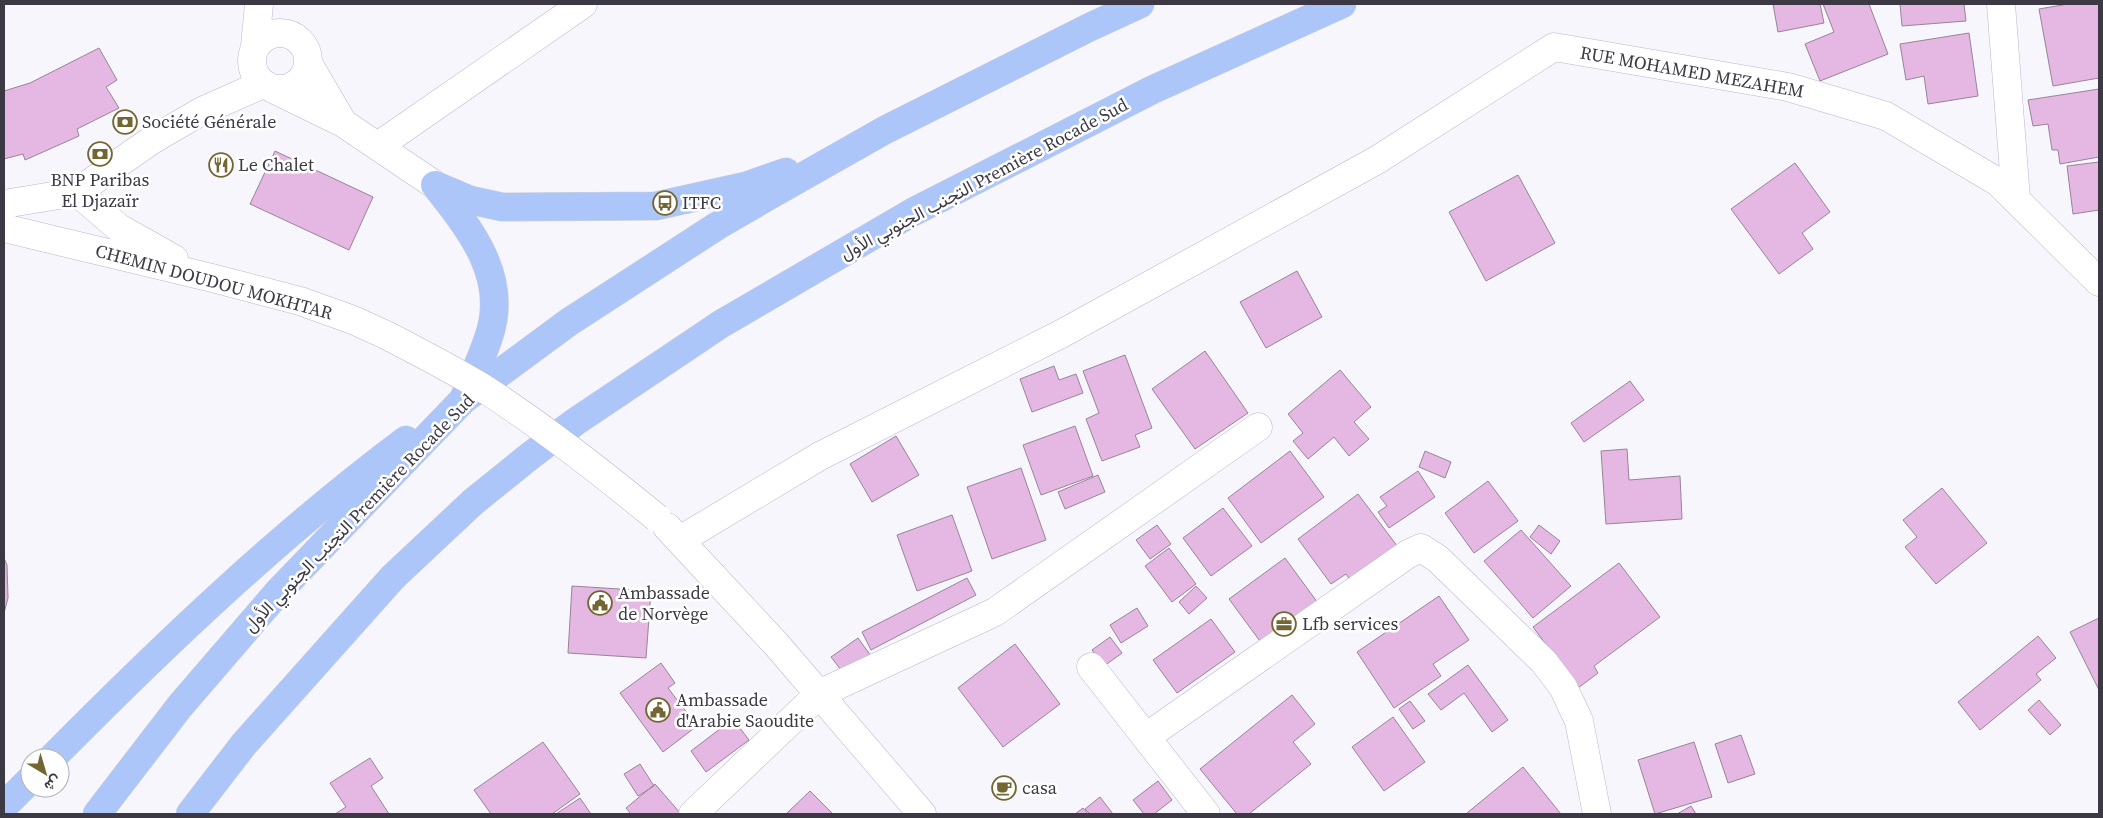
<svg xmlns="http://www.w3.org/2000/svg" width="2103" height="818" font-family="'Source Serif 4',Vazirmatn,serif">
<rect width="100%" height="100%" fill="#f7f6fc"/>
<path fill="#e4b8e3" stroke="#998398" d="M1773,4H1820L1824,23L1778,32Z
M1823,4H1869L1888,54L1820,81L1805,44L1834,32Z
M1900,4H1964L1966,21L1902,26Z
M2068,4H2099V78L2053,86L2039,9Z
M1969,33L1978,96L1928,104L1924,76L1906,80L1900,44Z
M99,48L117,80L106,87L119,108L77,129L79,136L25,160L23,154L4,159V91L30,83Z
M2099,89V157L2060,164L2058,150H2052L2048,124L2033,126L2028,100Z
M275,151L373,197L349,250L250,204Z
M2099,162V210L2073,214L2067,166Z
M1795,163L1830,212L1802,233L1813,249L1779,274L1731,209Z
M1518,175L1555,243L1486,281L1449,212Z
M1297,271L1322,317L1266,348L1240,302Z
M1205,351L1248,413L1195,449L1152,389Z
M1125,355L1152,428L1135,435L1140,447L1102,461L1086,419L1099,413L1083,371Z
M1054,366L1059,380L1076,374L1083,393L1032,412L1020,379Z
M1340,370L1371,407L1354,422L1369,439L1349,456L1334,437L1308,459L1293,441L1303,433L1288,414Z
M1630,381L1644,400L1584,442L1571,423Z
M1075,426L1093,476L1041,495L1023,445Z
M896,436L919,475L872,502L850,464Z
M1627,449L1629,480L1680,476L1682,519L1606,524L1601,451Z
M1290,451L1324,497L1261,543L1228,498Z
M1425,451L1451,462L1445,478L1419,467Z
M1021,468L1046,540L992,559L967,487Z
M1418,471L1435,497L1389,528L1378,512L1387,506L1380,497Z
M1098,475L1105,492L1065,509L1058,492Z
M1488,481L1518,521L1474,553L1445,513Z
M1942,488L1987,543L1936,584L1905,547L1917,537L1903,520Z
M1358,494L1401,551L1354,585L1346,574L1331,584L1298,539Z
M1223,508L1252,546L1211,576L1183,538Z
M952,515L972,571L917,591L897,535Z
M1157,525L1171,544L1150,559L1136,540Z
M1539,525L1560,541L1551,554L1530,537Z
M1521,530L1571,586L1533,618L1484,561Z
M1169,548L1196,584L1172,602L1145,566Z
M4,558L7,565L8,598L4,613Z
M1285,558L1323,610L1265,648L1229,599Z
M1619,563L1660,617L1594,666L1598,673L1578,688L1533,627Z
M967,578L976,595L871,650L862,632Z
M572,586L651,591L646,658L568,653Z
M1196,586L1207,598L1189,614L1179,602Z
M1439,596L1469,640L1433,664L1441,676L1394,708L1357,652Z
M1137,608L1148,626L1121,643L1110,625Z
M2099,618V690L2070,632Z
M1211,619L1235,652L1177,693L1153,660Z
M2038,636L2056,658L2036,674L2041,680L1980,730L1958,702Z
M1110,637L1122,653L1104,666L1092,650Z
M858,638L871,656L844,674L831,657Z
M1015,644L1060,704L1003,747L958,688Z
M661,663L675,683L668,688L697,726L663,752L620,693Z
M1468,665L1508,720L1492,732L1464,693L1441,710L1428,694Z
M1292,695L1315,724L1293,742L1311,764L1249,814H1237L1200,769Z
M2039,700L2061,725L2050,735L2028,710Z
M1410,701L1425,721L1413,729L1399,709Z
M1393,717L1425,762L1384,791L1352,747Z
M733,719L749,740L706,772L691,751Z
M1741,735L1755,774L1728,783L1715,744Z
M543,742L580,794L552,814H491L474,790Z
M1694,742L1712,797L1655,814L1638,760Z
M370,758L383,778L371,786L389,814H335L346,807L330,783Z
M640,764L654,786L638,796L624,774Z
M1523,767L1561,814H1468L1467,813Z
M1158,781L1172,800L1154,814H1144L1133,800Z
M655,784L681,814H631L626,808Z
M810,791L833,814H786Z
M1100,797L1113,814H1090L1085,809Z
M580,798L591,814H556Z
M1691,806L1696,814H1677Z
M1083,808L1088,814H1075Z"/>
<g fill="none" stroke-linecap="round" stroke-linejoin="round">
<g stroke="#bcb5d2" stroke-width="29">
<path id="minor" d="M2001,4L2016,199
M252 61a28 28 0 1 1 56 0a28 28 0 1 1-56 0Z
M255,46L259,4
M308,63L343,123
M273,89L343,123L435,185
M378,146L583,4
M77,192L119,228L174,259
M4,204L77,192L152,140L202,111L263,84
M4,228L212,278L300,301L353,320L386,335
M667,527L776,644L922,814
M680,540L820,456L1061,334L1377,160L1554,47L1788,87L1886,116L1998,182L2099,282
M1091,667L1206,814
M1146,737L1408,554L1421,548L1438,559L1544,662L1563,687L1579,721L1597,814
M693,814L819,694L995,612L1258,427"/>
</g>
<g stroke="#d4d3d6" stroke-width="29">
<path id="highway" d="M435,185C470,229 509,277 489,336C482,358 472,379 463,400
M437,186L470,200L502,207L656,206L746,186L786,172
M52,758C163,646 279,535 406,440
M4,806L30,780
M97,814L180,706L279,591L463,400L569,322L717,226L772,194L885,130L1090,27L1140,4
M190,814L244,744L393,577L473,502L530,456L575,422L721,324L913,212L1152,90L1342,4"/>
</g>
<use href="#minor" stroke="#fff" stroke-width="28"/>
<use href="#highway" stroke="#adc6fa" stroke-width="28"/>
<g stroke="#bcb5d2" stroke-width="29" stroke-linecap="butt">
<path id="minor-bridge" d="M386,335C419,352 452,369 483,388C544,427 601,472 657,518"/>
</g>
<use href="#minor-bridge" stroke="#fff" stroke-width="28"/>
</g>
<defs>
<g id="bank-ring" transform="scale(1.25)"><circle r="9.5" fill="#fff" stroke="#746633" stroke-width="1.5"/><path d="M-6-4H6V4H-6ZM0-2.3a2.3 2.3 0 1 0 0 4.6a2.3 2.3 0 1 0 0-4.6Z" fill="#746633"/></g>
<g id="restaurant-ring" transform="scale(1.25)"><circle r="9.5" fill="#fff" stroke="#746633" stroke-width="1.5"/><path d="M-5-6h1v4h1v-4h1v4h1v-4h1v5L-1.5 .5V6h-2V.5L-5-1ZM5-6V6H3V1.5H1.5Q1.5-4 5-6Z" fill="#746633"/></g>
<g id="bus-ring" transform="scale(1.25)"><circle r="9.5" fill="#fff" stroke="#746633" stroke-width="1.5"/><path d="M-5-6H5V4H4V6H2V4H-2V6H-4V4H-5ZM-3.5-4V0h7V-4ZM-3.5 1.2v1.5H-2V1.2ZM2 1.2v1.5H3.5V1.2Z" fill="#746633"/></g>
<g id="civic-ring" transform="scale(1.25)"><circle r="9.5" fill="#fff" stroke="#746633" stroke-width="1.5"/><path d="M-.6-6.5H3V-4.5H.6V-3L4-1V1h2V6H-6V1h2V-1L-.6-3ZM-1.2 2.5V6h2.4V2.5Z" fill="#746633"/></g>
<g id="office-ring" transform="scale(1.25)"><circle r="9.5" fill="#fff" stroke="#746633" stroke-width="1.5"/><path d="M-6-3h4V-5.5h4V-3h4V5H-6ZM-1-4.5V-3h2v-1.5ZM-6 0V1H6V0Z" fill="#746633"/></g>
<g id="cafe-ring" transform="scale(1.25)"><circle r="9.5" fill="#fff" stroke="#746633" stroke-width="1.5"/><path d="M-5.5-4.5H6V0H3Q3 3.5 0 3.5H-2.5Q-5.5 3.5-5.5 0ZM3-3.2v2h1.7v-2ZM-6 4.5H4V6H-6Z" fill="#746633"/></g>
</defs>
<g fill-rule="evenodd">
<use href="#bank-ring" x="125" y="122"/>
<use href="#bank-ring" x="100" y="154"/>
<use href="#restaurant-ring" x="221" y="165"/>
<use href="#bus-ring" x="665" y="203"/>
<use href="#civic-ring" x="600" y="603"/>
<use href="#office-ring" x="1284" y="624"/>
<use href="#civic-ring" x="658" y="710"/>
<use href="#cafe-ring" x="1004" y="788"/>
</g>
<g text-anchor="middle" stroke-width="5" stroke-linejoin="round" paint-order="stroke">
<g font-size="18" fill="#3c3945" stroke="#fff">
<text transform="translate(1692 72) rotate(10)" y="6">RUE MOHAMED MEZAHEM</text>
<text transform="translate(984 179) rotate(-28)" y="6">التجنب الجنوبي الأول Première Rocade Sud</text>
<text transform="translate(214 282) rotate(15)" y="6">CHEMIN DOUDOU MOKHTAR</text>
<text transform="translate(359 513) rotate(-46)" y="6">التجنب الجنوبي الأول Première Rocade Sud</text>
</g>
<g font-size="18" fill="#3c3945" stroke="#fff" text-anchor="start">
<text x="142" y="128">Société Générale</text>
<text x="238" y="171">Le Chalet</text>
<text x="100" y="186" text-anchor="middle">BNP Paribas<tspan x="100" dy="21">El Djazaïr</tspan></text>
<text x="682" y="209">ITFC</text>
<text x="618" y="599">Ambassade<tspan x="618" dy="21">de Norvège</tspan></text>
<text x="1302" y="630">Lfb services</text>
<text x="676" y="706">Ambassade<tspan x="676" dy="21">d'Arabie Saoudite</tspan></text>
<text x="1022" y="794">casa</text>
</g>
</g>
<rect width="2103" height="818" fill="none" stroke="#3c3945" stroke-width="10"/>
<g transform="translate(45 773) rotate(142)"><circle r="24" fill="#ffffff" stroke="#b1b0b5"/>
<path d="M0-4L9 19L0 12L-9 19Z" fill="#746633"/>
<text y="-8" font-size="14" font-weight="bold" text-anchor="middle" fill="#3c3945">ش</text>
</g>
</svg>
